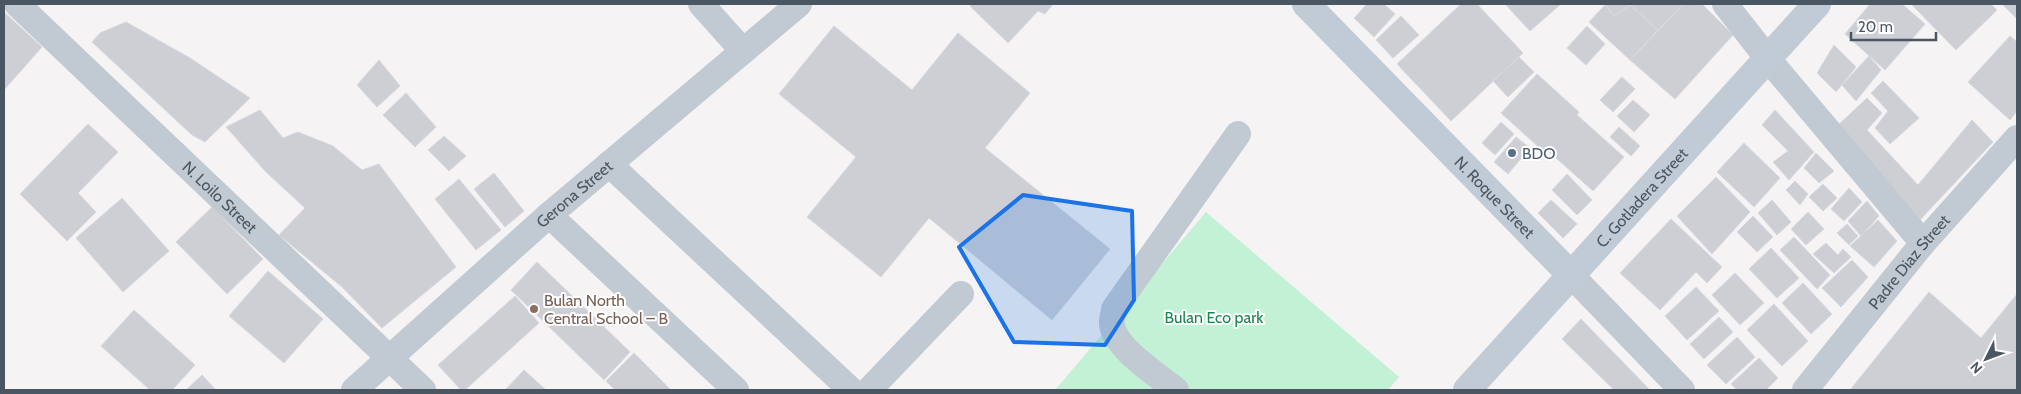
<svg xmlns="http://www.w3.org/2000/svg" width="2021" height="394" font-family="Cabin,sans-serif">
<rect width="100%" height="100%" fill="#f5f3f3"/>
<path fill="#c3f1d5" d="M1206,212L1399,377L1388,390H1055Z"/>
<path fill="#cdcfd5" stroke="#d7d9de" d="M972,4H1053L1045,14L1038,11L1008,43L970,6Z
M1367,4H1384L1395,14L1374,37L1354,18Z
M1461,4H1477L1523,53L1451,121L1397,64Z
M1505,4H1561L1530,31Z
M1605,4H1632L1614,16Z
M1632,4H1684L1658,30L1630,5Z
M1684,4H1702L1733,35L1675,99L1630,60Z
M1870,4H1902L1925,24L1885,70L1845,34Z
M1911,4H1991L1997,10L1956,50Z
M2002,4H2017V19Z
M1605,5L1614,16L1630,5L1658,30L1630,60L1589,22Z
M4,12L42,47L4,90Z
M1401,16L1419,35L1393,58L1376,40Z
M126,22L190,58L250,98L205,142L192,135L92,42L100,33Z
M834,26L912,90L958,33L1030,93L985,148L1110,249L1052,320L929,218L881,277L807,217L856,157L779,94Z
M1587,26L1605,44L1586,65L1567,48Z
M2010,36L2017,42V111L2010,120L1968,82Z
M1834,45L1856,67L1836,92L1817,73Z
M1869,56L1881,70L1856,101L1842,85Z
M1519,57L1534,72L1508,97L1493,81Z
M379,60L400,86L377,107L357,85Z
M1537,74L1579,112L1577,115L1624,157L1593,191L1546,149L1544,152L1501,113Z
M1622,77L1635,89L1613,112L1600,100Z
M1883,81L1919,118L1890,144L1875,128L1888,111L1871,93Z
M406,93L436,127L415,147L383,115Z
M1867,98L1882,113L1867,130L1918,185L1972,120L1993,142L1919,221L1836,127Z
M1633,100L1650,115L1634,132L1617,116Z
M260,110L283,138L298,132L333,146L362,170L379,164L456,267L382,328L342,287L279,235L305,208L265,171L226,127Z
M1775,110L1814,152L1789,180L1773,162L1788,151L1762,125Z
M1501,122L1514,134L1495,155L1482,143Z
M88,124L118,152L78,193L96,212L67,241L20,194Z
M1619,127L1640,146L1631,156L1610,137Z
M444,136L466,156L449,171L428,150Z
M1516,137L1530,148L1508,174L1494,162Z
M1744,143L1780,178L1754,207L1717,172Z
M1816,153L1834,171L1819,183L1804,168Z
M494,173L524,211L505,227L474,189Z
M1567,174L1592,200L1577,215L1552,190Z
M1716,177L1750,212L1712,254L1677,216Z
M459,179L501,230L476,250L435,199Z
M1795,181L1808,194L1800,205L1786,190Z
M1823,184L1837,198L1823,211L1809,197Z
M1849,188L1862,202L1844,221L1831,209Z
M122,198L169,251L123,292L76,238Z
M1551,200L1577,224L1563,238L1538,213Z
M1772,200L1791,222L1777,235L1758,213Z
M1867,201L1879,216L1861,236L1848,221Z
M212,207L263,259L227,294L176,242Z
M1808,212L1824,229L1806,245L1791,229Z
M1753,216L1773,237L1757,252L1737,232Z
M1671,219L1722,267L1707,283L1696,272L1660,310L1620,273Z
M1878,220L1897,241L1874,267L1850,246Z
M1847,224L1858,236L1849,245L1837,233Z
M1794,237L1830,275L1817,289L1780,250Z
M1826,243L1838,255L1843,249L1851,257L1834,273L1813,254Z
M1771,248L1799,278L1777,298L1749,269Z
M1852,260L1868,277L1841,307L1822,288Z
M537,262L630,352L604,380L511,290Z
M268,271L323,319L284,363L229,316Z
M1735,273L1764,303L1740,325L1712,295Z
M1803,283L1832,314L1811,334L1782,303Z
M1696,287L1719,311L1687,340L1665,316Z
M1929,292L1981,338L2017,294V390H1850Z
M515,296L539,323L465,390H461L438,365Z
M1774,304L1808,341L1782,366L1747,330Z
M134,310L195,365L172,390H150L101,346Z
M1719,317L1733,332L1704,359L1690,344Z
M1581,319L1650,390H1614L1562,339Z
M1737,337L1755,357L1726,384L1707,365Z
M634,353L671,390H615L606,381Z
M1759,358L1778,378L1766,390H1737L1731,384Z
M524,370L546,390H505Z
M202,375L216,390H186Z"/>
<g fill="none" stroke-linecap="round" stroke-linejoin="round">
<g stroke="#c1cad2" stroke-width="26">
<path id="s1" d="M17,4L423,390"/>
<path d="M701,4L743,51"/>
<path d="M1725,4L1768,59L1923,243"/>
<path d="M609,164L851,390"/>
<path d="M549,215L736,390"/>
<path d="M1572,276L1682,390"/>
<path id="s2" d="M354,390L549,215L799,4"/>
<path d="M869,390L961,294"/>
<path d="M1176,390C1159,376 1114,348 1112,324C1111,320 1114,314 1114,309L1238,134"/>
<path id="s3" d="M1805,390L1923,243L2017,138"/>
</g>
<g stroke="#c1cbd6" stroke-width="28">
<path id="s4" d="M1306,4L1572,276"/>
<path id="s5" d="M1467,390L1817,4"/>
</g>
</g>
<path fill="#1a73e8" fill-opacity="0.2" stroke="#1a73e8" stroke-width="4" stroke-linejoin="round" d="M1023,195L1132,211L1134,300L1105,345L1014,342L959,247Z"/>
<circle fill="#5c6f8a" stroke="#fff" stroke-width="2" cx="1512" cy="153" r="5"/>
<circle fill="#8d6e63" stroke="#fff" stroke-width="2" cx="534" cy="309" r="5"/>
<g text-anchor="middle" stroke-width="4" stroke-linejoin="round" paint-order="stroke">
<g font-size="16" fill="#4e5e75" stroke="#fff" text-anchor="start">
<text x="1522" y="159">BDO</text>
</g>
<g font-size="16" fill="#4a5661" stroke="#fff">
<text dy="6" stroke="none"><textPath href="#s2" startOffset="295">Gerona Street</textPath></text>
<text dy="6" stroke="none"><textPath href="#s1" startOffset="280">N. Loilo Street</textPath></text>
<text dy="6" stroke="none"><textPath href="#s4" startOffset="270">N. Roque Street</textPath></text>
<text dy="6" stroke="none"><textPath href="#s5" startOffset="260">C. Gotladera Street</textPath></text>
<text dy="6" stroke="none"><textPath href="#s3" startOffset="165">Padre Diaz Street</textPath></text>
</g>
<g font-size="16" fill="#785e54" stroke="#fff" text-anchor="start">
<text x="544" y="306">Bulan North<tspan x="544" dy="18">Central School – B</tspan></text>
</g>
<g font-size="16" fill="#17864f" stroke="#fff">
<text x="1214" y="323">Bulan Eco park</text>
</g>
</g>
<rect width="2021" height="394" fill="none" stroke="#4a5661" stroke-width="10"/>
<g transform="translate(1986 359) rotate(228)" stroke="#ffffff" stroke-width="4" paint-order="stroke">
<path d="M0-4L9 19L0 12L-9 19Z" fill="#4a5661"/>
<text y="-8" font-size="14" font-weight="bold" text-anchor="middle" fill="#4a5661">N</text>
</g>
<path d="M1851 32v8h85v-8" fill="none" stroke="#4a5661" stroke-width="2.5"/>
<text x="1858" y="32" font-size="15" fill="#4a5661" stroke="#ffffff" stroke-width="4" paint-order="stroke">20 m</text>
</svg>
